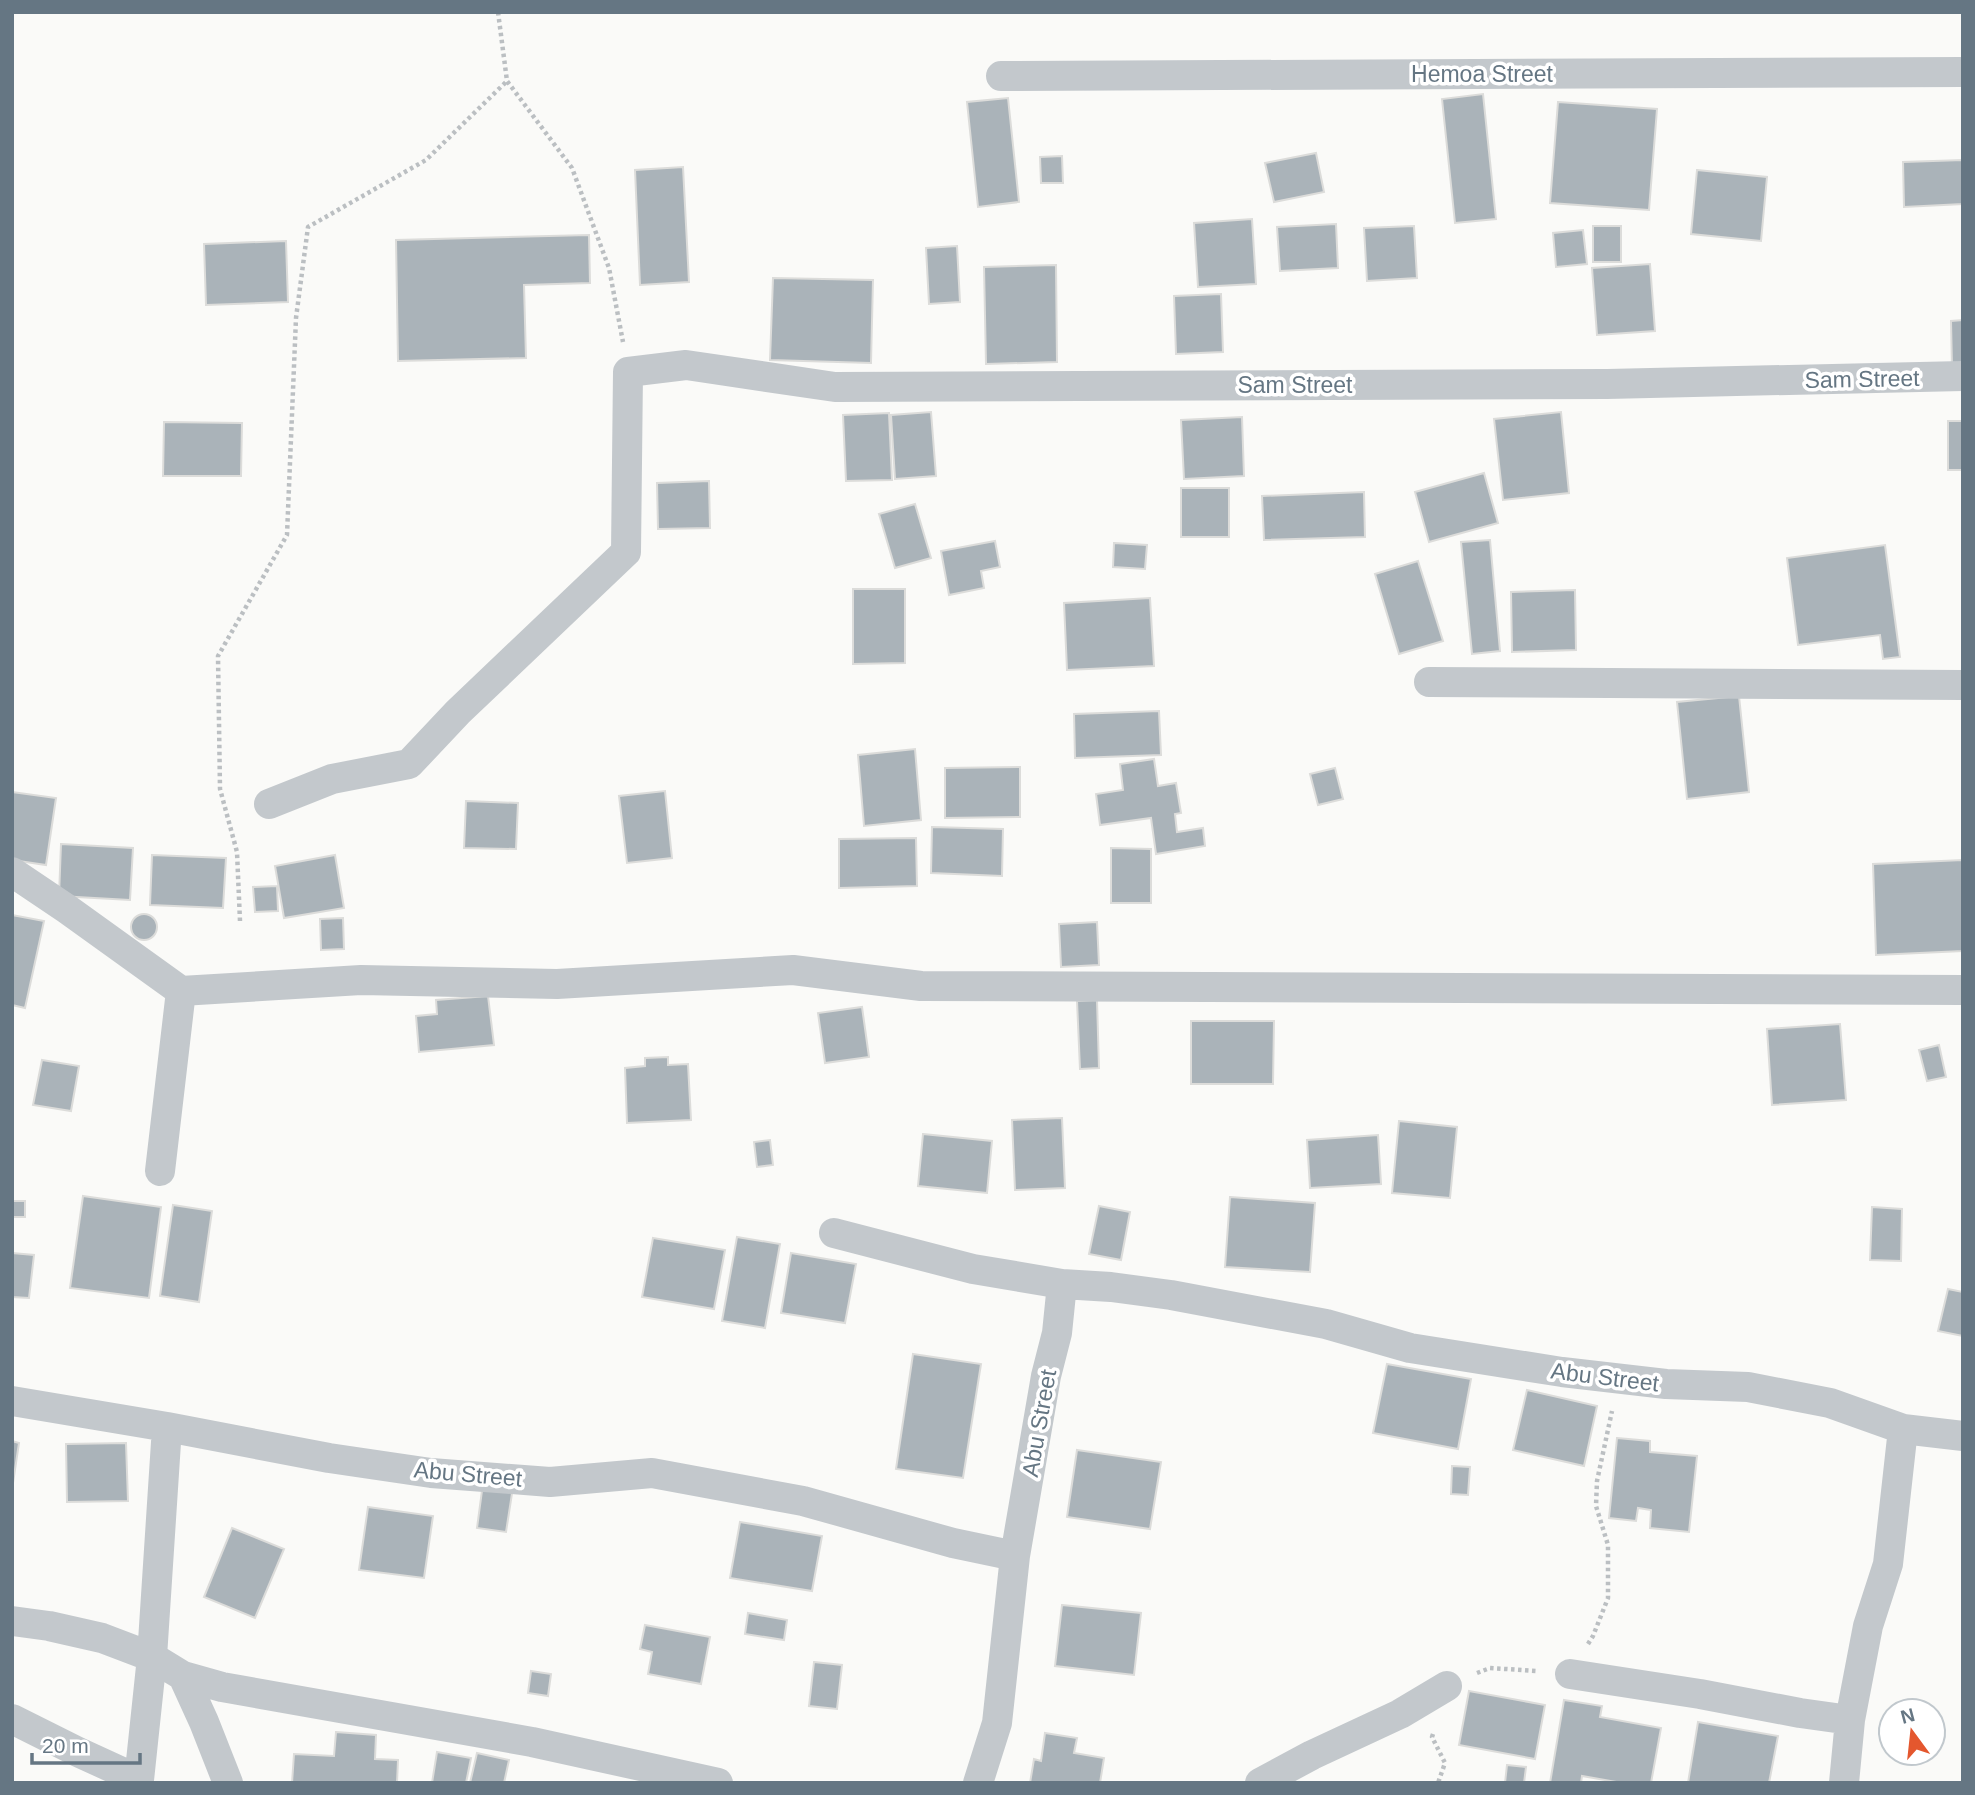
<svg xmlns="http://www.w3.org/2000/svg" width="1975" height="1795" font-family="Helvetica,sans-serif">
<rect width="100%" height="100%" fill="#fafaf8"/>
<path fill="#aab3b9" stroke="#dcdcda" stroke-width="2" d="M1483,94L1496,219L1455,223L1442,99Z
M1008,98L1019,202L978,207L967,102Z
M1558,102L1657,109L1649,210L1550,203Z
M1316,153L1324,192L1274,202L1265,163Z
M1062,156L1063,183H1041L1040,157Z
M1963,160V204L1904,207L1903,162Z
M683,167L689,282L640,285L635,170Z
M1697,170L1767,177L1761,241L1691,234Z
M1252,219L1256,284L1198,287L1194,223Z
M1336,224L1338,268L1280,271L1277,227Z
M1414,226L1417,278L1367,281L1364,228Z
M1593,226H1621V262H1593Z
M1583,230L1587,264L1556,267L1553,233Z
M589,235L590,283L524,285L526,358L398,361L396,240Z
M286,241L288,302L206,305L204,244Z
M957,246L960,302L929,304L926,248Z
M1650,264L1655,331L1597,335L1592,268Z
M1056,265L1057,362L986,364L984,267Z
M773,278L873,280L871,363L770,360Z
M1221,294L1223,352L1176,354L1174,296Z
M1963,320V367L1952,368L1951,321Z
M931,412L936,476L895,479L891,415Z
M1561,412L1569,493L1503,500L1494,419Z
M889,413L892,480L846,481L843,415Z
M1242,417L1244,476L1184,479L1181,420Z
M1948,421H1963V470H1948Z
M164,422L242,423L241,476H163Z
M1484,473L1498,523L1429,542L1415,492Z
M709,481L710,528L658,529L657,483Z
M1181,488H1229V537H1181Z
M1364,492L1365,537L1264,540L1262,496Z
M915,504L931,558L895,568L879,514Z
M1490,540L1500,651L1472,654L1461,542Z
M995,541L1000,567L981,571L984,588L949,595L941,551Z
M1114,543L1147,545L1145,569L1113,567Z
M1885,545L1900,657L1883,659L1880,635L1798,645L1787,558Z
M1418,561L1443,641L1399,654L1375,574Z
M853,589H905V663L853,664Z
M1575,590L1576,650L1512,652L1511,592Z
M1150,598L1154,666L1067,670L1064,603Z
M1739,696L1749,792L1687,799L1677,702Z
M1159,711L1161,755L1075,758L1074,714Z
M915,749L921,820L864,826L858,755Z
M1154,759L1158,786L1176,783L1181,813L1175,814L1177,832L1203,828L1205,846L1156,854L1151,818L1100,825L1096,794L1123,790L1120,764Z
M1020,767V817L945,818V768Z
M1335,768L1343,799L1318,805L1310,774Z
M665,791L672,858L627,863L619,796Z
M12,792L56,798L46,865L12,860Z
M466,801L518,803L516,849L464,848Z
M932,827L1003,829L1002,876L931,873Z
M916,838L917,886L839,888V839Z
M61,844L133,848L130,900L59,896Z
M1111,848L1151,849V903H1111Z
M152,855L226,858L223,908L150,905Z
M335,855L344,908L284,918L275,866Z
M1963,860V951L1876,955L1873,864Z
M277,886L278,911L255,912L253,887Z
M131 927a13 13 0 1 1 26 0a13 13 0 1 1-26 0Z
M12,915L44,921L25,1008L12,1005Z
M343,918L344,949L321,950L320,919Z
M1097,922L1099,965L1061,967L1059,924Z
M488,996L494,1045L419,1052L416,1016L437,1014L436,1000Z
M1097,1000L1099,1068L1080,1069L1077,1001Z
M862,1007L869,1057L825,1063L818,1013Z
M1191,1021H1274L1273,1084H1191Z
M1840,1024L1846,1100L1772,1105L1767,1029Z
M1939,1045L1946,1077L1927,1081L1919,1050Z
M668,1057V1065L688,1064L691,1120L627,1123L625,1068L645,1066V1058Z
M42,1060L79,1066L71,1111L33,1105Z
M1062,1118L1065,1188L1015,1190L1012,1120Z
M1399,1121L1457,1127L1450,1198L1392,1193Z
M923,1134L992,1141L987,1193L918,1186Z
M1378,1135L1381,1184L1310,1188L1307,1140Z
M770,1140L773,1165L757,1167L754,1142Z
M83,1196L161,1207L149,1298L70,1288Z
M1230,1197L1315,1203L1310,1272L1225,1267Z
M12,1201H25V1217H12Z
M173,1205L212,1211L199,1302L160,1296Z
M1099,1206L1130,1212L1121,1260L1089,1254Z
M1872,1207L1902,1209L1901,1261L1870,1260Z
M737,1237L780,1244L765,1328L722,1321Z
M653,1238L725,1250L714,1309L642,1297Z
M12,1253L34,1255L29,1298L12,1297Z
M791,1253L856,1264L845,1323L781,1313Z
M1948,1289L1963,1292V1336L1938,1331Z
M913,1354L981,1364L963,1478L896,1469Z
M1387,1364L1471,1379L1458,1449L1373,1433Z
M1527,1390L1597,1406L1584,1466L1513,1450Z
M1617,1438L1650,1441V1452L1697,1456L1689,1532L1650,1528L1651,1510L1638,1508L1636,1521L1609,1518Z
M12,1441L19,1443L13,1483H12Z
M126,1443L128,1501L67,1502L66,1444Z
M1077,1450L1161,1462L1150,1529L1067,1517Z
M1452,1466L1470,1467L1468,1495L1451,1494Z
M483,1483L513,1487L506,1532L477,1528Z
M368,1507L433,1516L424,1578L359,1570Z
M740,1522L822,1536L812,1591L730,1578Z
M232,1528L284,1549L255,1618L204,1597Z
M1062,1605L1141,1613L1134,1675L1055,1666Z
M748,1613L787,1620L784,1640L745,1634Z
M645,1625L710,1637L701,1684L648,1674L652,1652L640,1649Z
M814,1662L842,1665L837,1709L809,1706Z
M531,1671L551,1674L548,1696L528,1693Z
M1469,1691L1545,1705L1535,1759L1459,1745Z
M1564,1700L1602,1706L1600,1717L1661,1728L1651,1783H1622L1582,1776L1581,1783H1550Z
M1698,1722L1778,1736L1769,1783H1688Z
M336,1732L376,1735L375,1759L398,1760L397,1783H292L294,1754L334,1756Z
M1045,1733L1077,1738L1074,1753L1104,1758L1100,1783H1030L1034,1759L1041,1761Z
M437,1752L471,1758L466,1783H432Z
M477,1753L509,1760L504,1783H470Z
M1507,1765L1526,1767L1524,1783H1505Z"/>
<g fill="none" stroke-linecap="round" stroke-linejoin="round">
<path stroke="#bbbfc2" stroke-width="4.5" stroke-dasharray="3.5 3.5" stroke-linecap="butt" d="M498,12L507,81L572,168L609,268L623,342
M240,921L237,852L220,789L218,656L287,535L296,318L308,227L426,160L507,81
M1588,1644L1593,1636L1608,1598V1545L1596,1506L1597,1481L1612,1411
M1477,1673L1490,1668L1537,1671
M1433,1734L1432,1737L1445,1763L1438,1783"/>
<path stroke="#c3c8cc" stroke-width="30" d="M1001,76L1963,72
M1429,682L1963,685
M269,804L332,779L409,764L458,712L626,552L628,372L686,365L835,387L1607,384L1963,376
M12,872L67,909L181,991L160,1171
M181,991L361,980L557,984L793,970L921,986L1963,990
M834,1233L973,1269L1062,1284
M12,1401L167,1427L329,1458L431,1473L550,1482L652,1473L803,1501L953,1543L1015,1556
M12,1621L49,1626L102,1638L152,1657L183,1676L222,1687L532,1742L718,1783
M1570,1674L1700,1694L1800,1713L1850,1720
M183,1676L204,1722L228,1783
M12,1719L78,1752L139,1780V1783
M139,1780L152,1657L167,1427
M978,1783L997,1723L1015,1556L1046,1376L1057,1333L1062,1284L1111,1287L1171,1295L1326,1324L1410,1348L1562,1372L1666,1384L1748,1387L1830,1403L1903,1429
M1260,1783L1312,1755L1400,1714L1447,1686
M1844,1783L1850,1720L1868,1626L1888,1564L1903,1429L1963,1436"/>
</g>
<g text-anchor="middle" stroke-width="7" stroke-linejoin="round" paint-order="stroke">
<g font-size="23" fill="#657683" stroke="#fff">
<text x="1482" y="82">Hemoa Street</text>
<text transform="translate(1862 379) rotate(-1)" y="8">Sam Street</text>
<text x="1295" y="393">Sam Street</text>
<text transform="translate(1605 1377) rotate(7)" y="8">Abu Street</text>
<text transform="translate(1039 1423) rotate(-80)" y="8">Abu Street</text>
<text transform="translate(468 1474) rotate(5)" y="8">Abu Street</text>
</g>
</g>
<rect width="1975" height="1795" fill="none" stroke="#657683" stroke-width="28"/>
<g transform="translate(1912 1732) rotate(345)"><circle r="33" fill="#ffffff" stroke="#c1c8cd" stroke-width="2"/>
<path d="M0-5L12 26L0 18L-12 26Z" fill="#e4572e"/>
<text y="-10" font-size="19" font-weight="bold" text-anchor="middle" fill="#657683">N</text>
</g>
<path d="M32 1753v10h108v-10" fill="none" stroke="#657683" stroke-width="3.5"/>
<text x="42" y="1753" font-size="21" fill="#657683" stroke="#ffffff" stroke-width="5" paint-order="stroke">20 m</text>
</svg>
